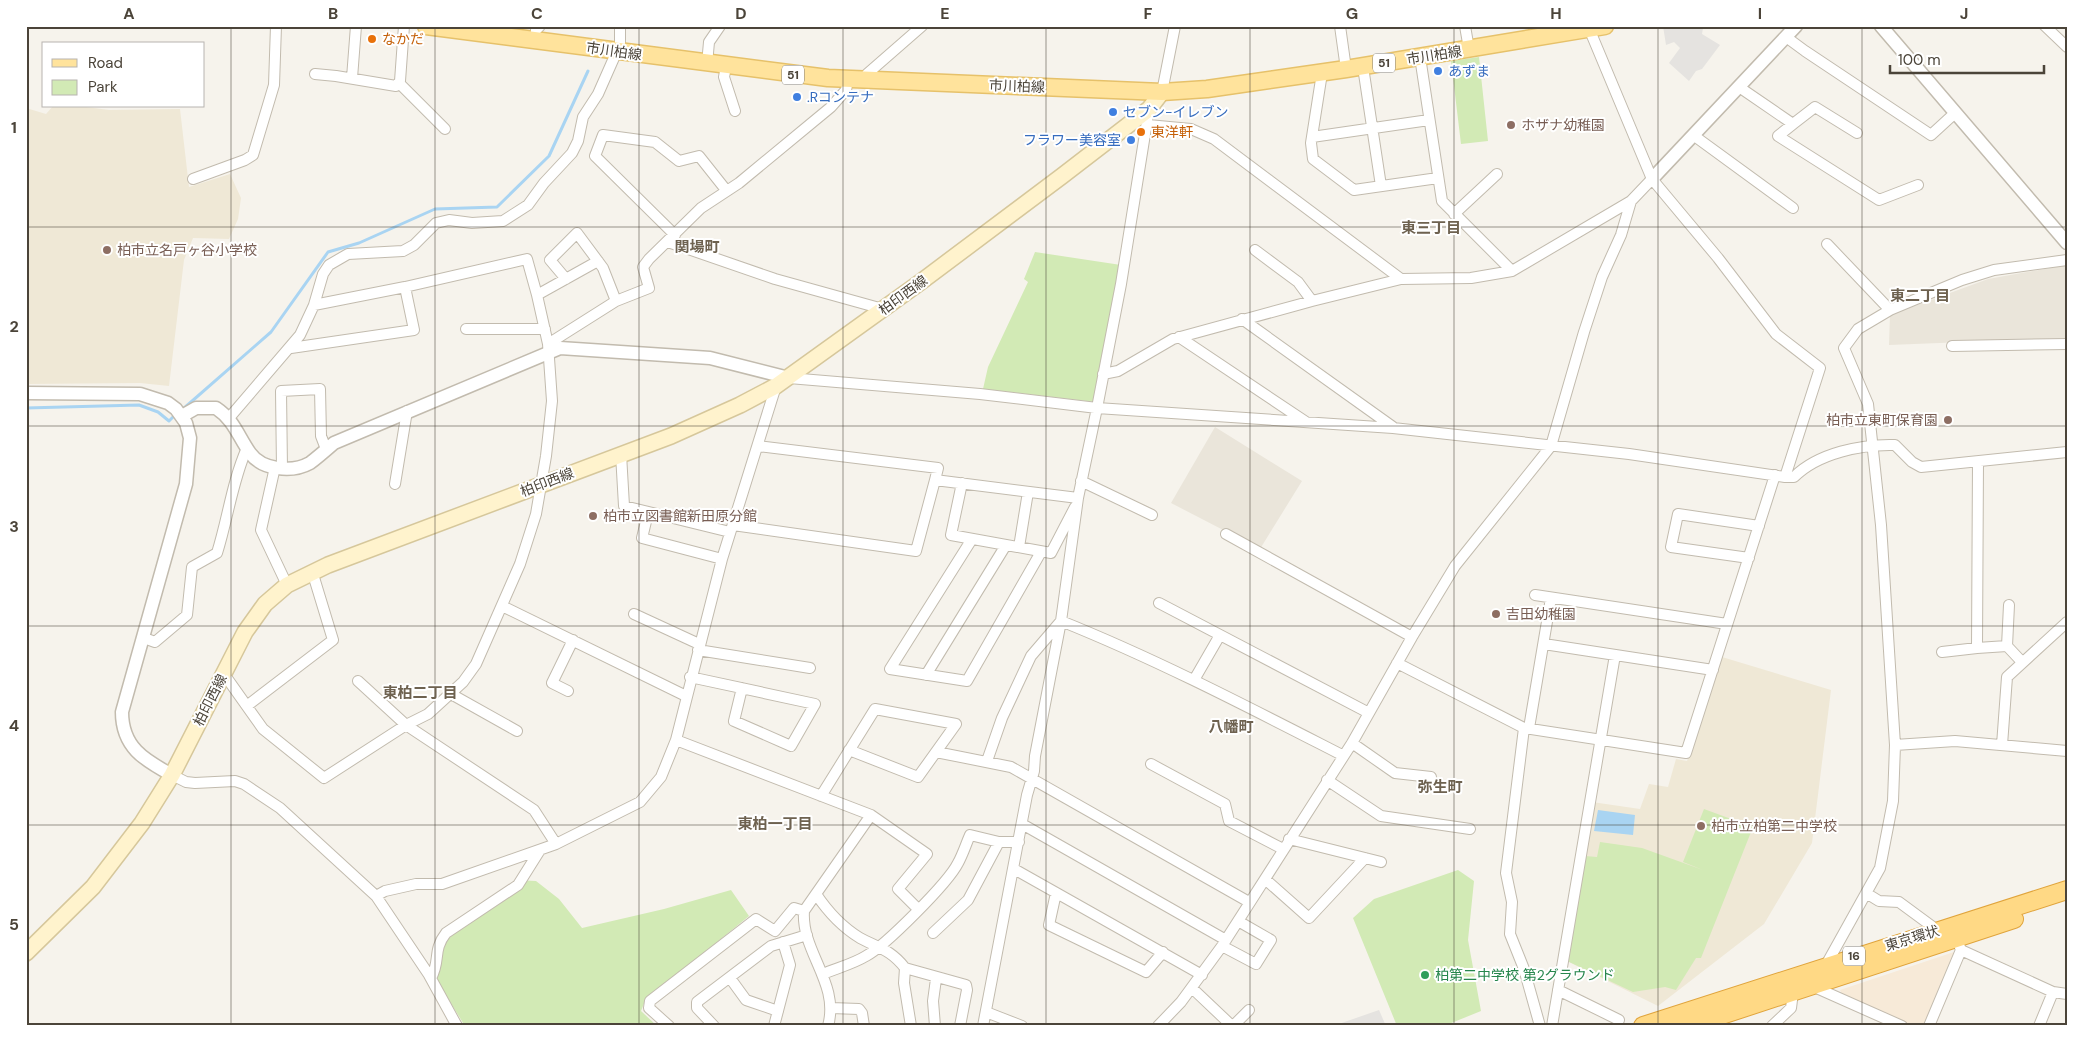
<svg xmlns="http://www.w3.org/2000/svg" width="2093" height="1052" font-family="'DM Sans','Noto Sans JP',sans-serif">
<rect width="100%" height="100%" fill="#f6f3ec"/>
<path fill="#eae5da" d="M2067,265V338L1889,345L1890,315L1988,279Z
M1215,427L1302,481L1260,549L1171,503Z"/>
<path fill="#f7ead8" d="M1954,952L1955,956L1925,1026H1912L1842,995L1840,990Z"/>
<path fill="#efe8d6" d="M53,106H79L109,110L180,109L189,187L230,174L241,198L238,219L229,239L193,238L184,260L169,386L140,383L26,384V108L46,114Z
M1722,657L1831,690L1812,843L1764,924L1658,1006L1567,961L1592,802L1640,809L1649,784L1668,787L1676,759L1687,761Z"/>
<path fill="#d2eab5" d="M1479,57L1488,141L1461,144L1451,61Z
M1035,252L1121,265L1095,402L983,389L988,367L1028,282L1024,279Z
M1704,809L1753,827L1701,958H1696L1676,990L1665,987L1633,992L1567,961L1585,856L1597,857L1600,842L1642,848L1703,870L1683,862Z
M1458,870L1474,881L1468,940L1481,1011L1444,1026H1397L1353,918L1374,899Z
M516,880L536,881L559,899L582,928L664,909L731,890L749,916L645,1001L641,1011L657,1026H465L435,978L441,947L458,922Z"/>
<path fill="#e5e3e0" d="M1663,26H1700L1703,28L1702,34L1720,45L1702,69L1696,71L1689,81L1669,63L1680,48L1674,42L1666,45Z
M1379,1010L1386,1026H1333Z"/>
<path fill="#a9d4f2" d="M1598,810L1635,815L1633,835L1594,831Z"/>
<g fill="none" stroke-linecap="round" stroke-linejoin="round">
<path stroke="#a9d4f2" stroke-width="3" d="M26,408L139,405L158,412L169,421L176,414
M183,409L271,332L328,252L359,243L435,209L497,207L549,156L588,71"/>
<g stroke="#c2bbae" stroke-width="12">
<path id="minor" d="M1340,26L1346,69
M1465,26L1469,49
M1588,26L1652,179L1718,258L1776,334L1820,368L1785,477
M2045,26L2067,47
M1786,37L1805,51L1931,135L1955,113
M535,40L536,30L540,26
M620,51V26
M1420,57L1442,201L1512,271
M707,64L709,42L720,26
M726,66L724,77L735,111
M1363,67L1381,186
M1322,73L1311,143L1313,159L1354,190L1438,178
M315,74L336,76L396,86L400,81L404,26
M352,78L356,26
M866,81L867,74L922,26
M399,83L445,129
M1739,87L1793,124L1778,136L1879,200L1918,185
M1162,92L1175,26
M1793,124L1815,107L1857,133
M1148,125L1191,129L1214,139L1401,279
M1693,135L1793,208
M1312,137L1429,120
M193,179L245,160L253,155L274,85L276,26
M1454,214L1497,174
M675,235L595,156L603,135L655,142L679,161L699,156L726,190
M668,242L775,279L883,309
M1827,244L1890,310
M1255,250L1298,282L1312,301
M566,279L550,260L577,233L603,268L616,301
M314,305L405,287L527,259L537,295
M1242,319L1393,427
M466,329H545
M1179,337L1306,422
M548,344L537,295L598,261
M1952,346L2067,344
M291,348L414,330L405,287
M1103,374L1118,371L1173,339L1312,301L1401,279L1471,278L1512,271L1631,201L1652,179
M789,378L980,394L1097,408L1121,284L1149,109
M229,418L300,335L314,305L323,274L329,265L348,254L403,251L414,245L436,223L449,220L472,223L503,221L528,205L544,183L572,153L578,141L583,117L598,94L617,51
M758,446L938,468L935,480L1078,498L1097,408L1393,428L1629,454L1785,477H1794C1818,453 1862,444 1895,445L1912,462L1921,467L2067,452
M621,454L624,506L730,532
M275,467L261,530L287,585
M282,469L281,391L320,389L321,436L326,449
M1081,481L1152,515
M962,483L951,535L1051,553L1075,507
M395,484L407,411
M648,513L642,538L722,559
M733,525L916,551L935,480
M1226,534L1412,637
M972,539L890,669L967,681L1041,552
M1019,547L1028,492
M1749,558L1671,547L1678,514L1759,526
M1535,595L1727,624
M1159,603L1369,713
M502,606L686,696
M634,614L699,644
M144,638L155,642L187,615L192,567L217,553C228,518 232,482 247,448
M1544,644L1713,670
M2007,646L2009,605
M1977,648L2007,646L2022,662
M698,650L810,668
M1942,652L1977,648L1978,462
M1397,663L1524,728L1686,753L1775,475
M224,674L263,729L324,778L406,725L358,681
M926,675L1006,545
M690,677L815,704L791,746L734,721L742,688
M1194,680L1220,635
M568,691L552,683L573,640
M451,694L517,731
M248,705L333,640L312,571
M1524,728L1506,873L1512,902L1510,934L1524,969L1540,1026
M1529,728L1551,598
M676,740L871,815L927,854L898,889L918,909
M1352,743L1395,773L1431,777
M1895,745L1955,741L2067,751
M2002,745L2007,677L2067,622
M936,752L1011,767L1249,902
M987,761L1002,718L1031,656L1061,621C1158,660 1250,708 1342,755
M1151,764L1225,804L1229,821L1283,849
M172,775L186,782L195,783L235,781L244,784L280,808L376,896L429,975L457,1026
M1327,780L1381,816L1470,829
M821,796L875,709L956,724L918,777L849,750
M1022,824L1226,940
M1289,839L1381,862
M556,844L534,810L406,725L428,714L463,682L476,664L520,564L536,514L546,456L552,401L548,344L616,301L649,288L643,267L649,259L701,208L739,183L831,107L846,90L848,80
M1014,869L1202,975
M1265,879L1309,918L1365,858
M1056,893L1049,925L1146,972L1163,952
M1866,893L1879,901L1899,902L1937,930
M816,894C828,912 842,927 860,938C879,948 891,950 905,968L904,983L911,1026
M376,896L385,891L416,884H442L556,844L640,802L661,777L676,740L722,559L776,386
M933,933L968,900L999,842
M1955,934L1961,950L2053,992L2067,994
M1222,946L1256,964L1271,940L1238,921
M1826,965L1880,868L1893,801L1895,745L1881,525L1868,404L1844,348L1858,329L1890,310L1962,280L1994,270L2067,260
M905,968L966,985L967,990L960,1026
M823,974C837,968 853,964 866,956C885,946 948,883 958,863C963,854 966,844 970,835L999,842H1019
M431,978C441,960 432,951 446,933L518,885L540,850
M730,978L746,1000L778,1011
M1812,986L1902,1026
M1192,988L1232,1026
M1558,990L1619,1020
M831,1008L859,1009L862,1013L864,1026
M986,1012L1022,1026
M669,1026L649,1008L650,1001L756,919L775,931L794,908L804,911
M714,1026L697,1008V1002L771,946L807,935
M774,1026L790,965L783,942
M828,1026C840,983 801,952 804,911L871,815
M935,1026L933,1001L936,979
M983,1026L1027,795L1034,771L1035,756L1061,621L1078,498
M1158,1026L1181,1002L1222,946L1352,743L1412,637L1455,566L1551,446L1584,332L1602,277L1621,235L1631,201
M1233,1026L1249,1010
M1552,1026L1615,655
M1772,1026L1791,1008L1793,992
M1929,1026L1961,950
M2039,1026L2053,992"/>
</g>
<g stroke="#c2bbae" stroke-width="15">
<path id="tertiary" d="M1881,26L2067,243
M1652,179L1796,26
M26,393L140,394L168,403L176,409L186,423L190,438L186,484L122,712C122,747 144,760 172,775
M182,416L196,408H216C234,420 238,436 250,453C262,470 292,473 310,463C318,457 326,450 334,443L560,348L710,358L789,378"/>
</g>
<g stroke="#d6c79b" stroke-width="18">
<path id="secondary" d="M26,953L93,887L142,823L172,775L245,632L265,604L287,585L328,565L671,436L740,405L776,386L922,281L1062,176L1149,109L1162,92"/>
</g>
<g stroke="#e6c16a" stroke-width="19">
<path id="primary" d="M426,26L828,78L1162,92L1207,89L1346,69L1605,26"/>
</g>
<g stroke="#e0a43c" stroke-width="20">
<path id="trunk" d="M1643,1026L2067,890
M1688,1026L2014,919"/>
</g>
<use href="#minor" stroke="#fff" stroke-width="10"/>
<use href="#tertiary" stroke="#fff" stroke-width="12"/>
<use href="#secondary" stroke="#fff3cd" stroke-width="15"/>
<use href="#primary" stroke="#ffe39c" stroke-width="16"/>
<use href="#trunk" stroke="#ffd985" stroke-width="18"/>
</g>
<path fill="none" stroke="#4b4439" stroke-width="1" stroke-opacity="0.55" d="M231,26V1026M435,26V1026M639,26V1026M843,26V1026M1046,26V1026M1250,26V1026M1454,26V1026M1658,26V1026M1862,26V1026M26,227H2067M26,426H2067M26,626H2067M26,825H2067"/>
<g fill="#e8710a" stroke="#fff" stroke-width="2">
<circle cx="372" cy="39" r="5"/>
<circle cx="1141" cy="132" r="5"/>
</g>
<g fill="#3f7fe0" stroke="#fff" stroke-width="2">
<circle cx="1438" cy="71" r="5"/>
<circle cx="797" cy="97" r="5"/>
<circle cx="1113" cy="112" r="5"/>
<circle cx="1131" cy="140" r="5"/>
</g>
<g fill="#8d6e63" stroke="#fff" stroke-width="2">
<circle cx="1511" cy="125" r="5"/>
<circle cx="107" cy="250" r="5"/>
<circle cx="1948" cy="420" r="5"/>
<circle cx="593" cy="516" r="5"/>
<circle cx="1496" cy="614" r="5"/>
<circle cx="1701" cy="826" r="5"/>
</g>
<circle fill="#2e9e5b" stroke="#fff" stroke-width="2" cx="1425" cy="975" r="5"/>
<g text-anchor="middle" stroke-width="4" stroke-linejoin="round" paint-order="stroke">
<g fill="#fff" stroke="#817c74" stroke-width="1">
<rect x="1373" y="53.5" width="22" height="19" rx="4"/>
<rect x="782" y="65.5" width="22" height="19" rx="4"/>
<rect x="1843" y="946.5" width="22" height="19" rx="4"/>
</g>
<g font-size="12" font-weight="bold" fill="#4b4439">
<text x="1384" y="67">51</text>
<text x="793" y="79">51</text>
<text x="1854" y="960">16</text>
</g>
<g font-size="14" fill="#c56008" stroke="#fff" text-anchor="start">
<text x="382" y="44">なかだ</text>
<text x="1151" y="137">東洋軒</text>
</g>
<g font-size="14" fill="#4b4439" stroke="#fff">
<text transform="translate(614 51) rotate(8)" y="5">市川柏線</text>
<text transform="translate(1434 55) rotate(-9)" y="5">市川柏線</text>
<text transform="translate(1017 86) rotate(2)" y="5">市川柏線</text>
<text transform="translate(903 295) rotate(-36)" y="5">柏印西線</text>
<text transform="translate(547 482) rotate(-21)" y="5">柏印西線</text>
<text transform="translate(210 700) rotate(-63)" y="5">柏印西線</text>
<text transform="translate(1912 938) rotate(-17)" y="5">東京環状</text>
</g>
<g font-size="14" fill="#366cbe" stroke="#fff" text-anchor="start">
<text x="1448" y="76">あずま</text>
<text x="807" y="102">.Rコンテナ</text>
<text x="1123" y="117">セブン-イレブン</text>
<text x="1121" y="145" text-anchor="end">フラワー美容室</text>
</g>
<g font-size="14" fill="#785e54" stroke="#fff" text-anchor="start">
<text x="1521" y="130">ホザナ幼稚園</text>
<text x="117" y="255">柏市立名戸ヶ谷小学校</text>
<text x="1938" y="425" text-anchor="end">柏市立東町保育園</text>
<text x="603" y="521">柏市立図書館新田原分館</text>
<text x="1506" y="619">吉田幼稚園</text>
<text x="1711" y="831">柏市立柏第二中学校</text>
</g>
<g font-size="14" fill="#27864d" stroke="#fff" text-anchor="start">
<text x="1435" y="980">柏第二中学校 第2グラウンド</text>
</g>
<g font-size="15" font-weight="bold" fill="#6e6250" stroke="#fff">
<text x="1431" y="233">東三丁目</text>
<text x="697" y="252">関場町</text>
<text x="1920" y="301">東二丁目</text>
<text x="420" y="698">東柏二丁目</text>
<text x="1231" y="732">八幡町</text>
<text x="1440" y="792">弥生町</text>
<text x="775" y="829">東柏一丁目</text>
</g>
</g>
<rect width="2093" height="1052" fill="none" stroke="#ffffff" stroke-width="55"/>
<rect x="42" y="42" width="162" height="65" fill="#ffffff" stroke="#b7b4b0"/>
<rect x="52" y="59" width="25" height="8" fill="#ffe39c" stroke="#b7b4b0"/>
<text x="88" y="68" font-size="15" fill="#4b4439">Road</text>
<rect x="52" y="80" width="25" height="15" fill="#d2eab5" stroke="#b7b4b0"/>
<text x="88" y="92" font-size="15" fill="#4b4439">Park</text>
<path d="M1890 65v8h154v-8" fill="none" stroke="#4b4439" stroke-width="2.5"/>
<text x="1898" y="65" font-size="15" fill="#4b4439" stroke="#ffffff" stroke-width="4" paint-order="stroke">100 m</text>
<rect x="28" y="28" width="2038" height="996" fill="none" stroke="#4b4439" stroke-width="2"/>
<g font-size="16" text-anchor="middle" font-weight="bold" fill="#4b4439">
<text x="129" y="19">A</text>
<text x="333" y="19">B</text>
<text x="537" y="19">C</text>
<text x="741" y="19">D</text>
<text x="945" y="19">E</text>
<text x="1148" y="19">F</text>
<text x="1352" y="19">G</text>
<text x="1556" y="19">H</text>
<text x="1760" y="19">I</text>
<text x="1964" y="19">J</text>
<text x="14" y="133">1</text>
<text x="14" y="332">2</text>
<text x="14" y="532">3</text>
<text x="14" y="731">4</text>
<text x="14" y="930">5</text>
</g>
</svg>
